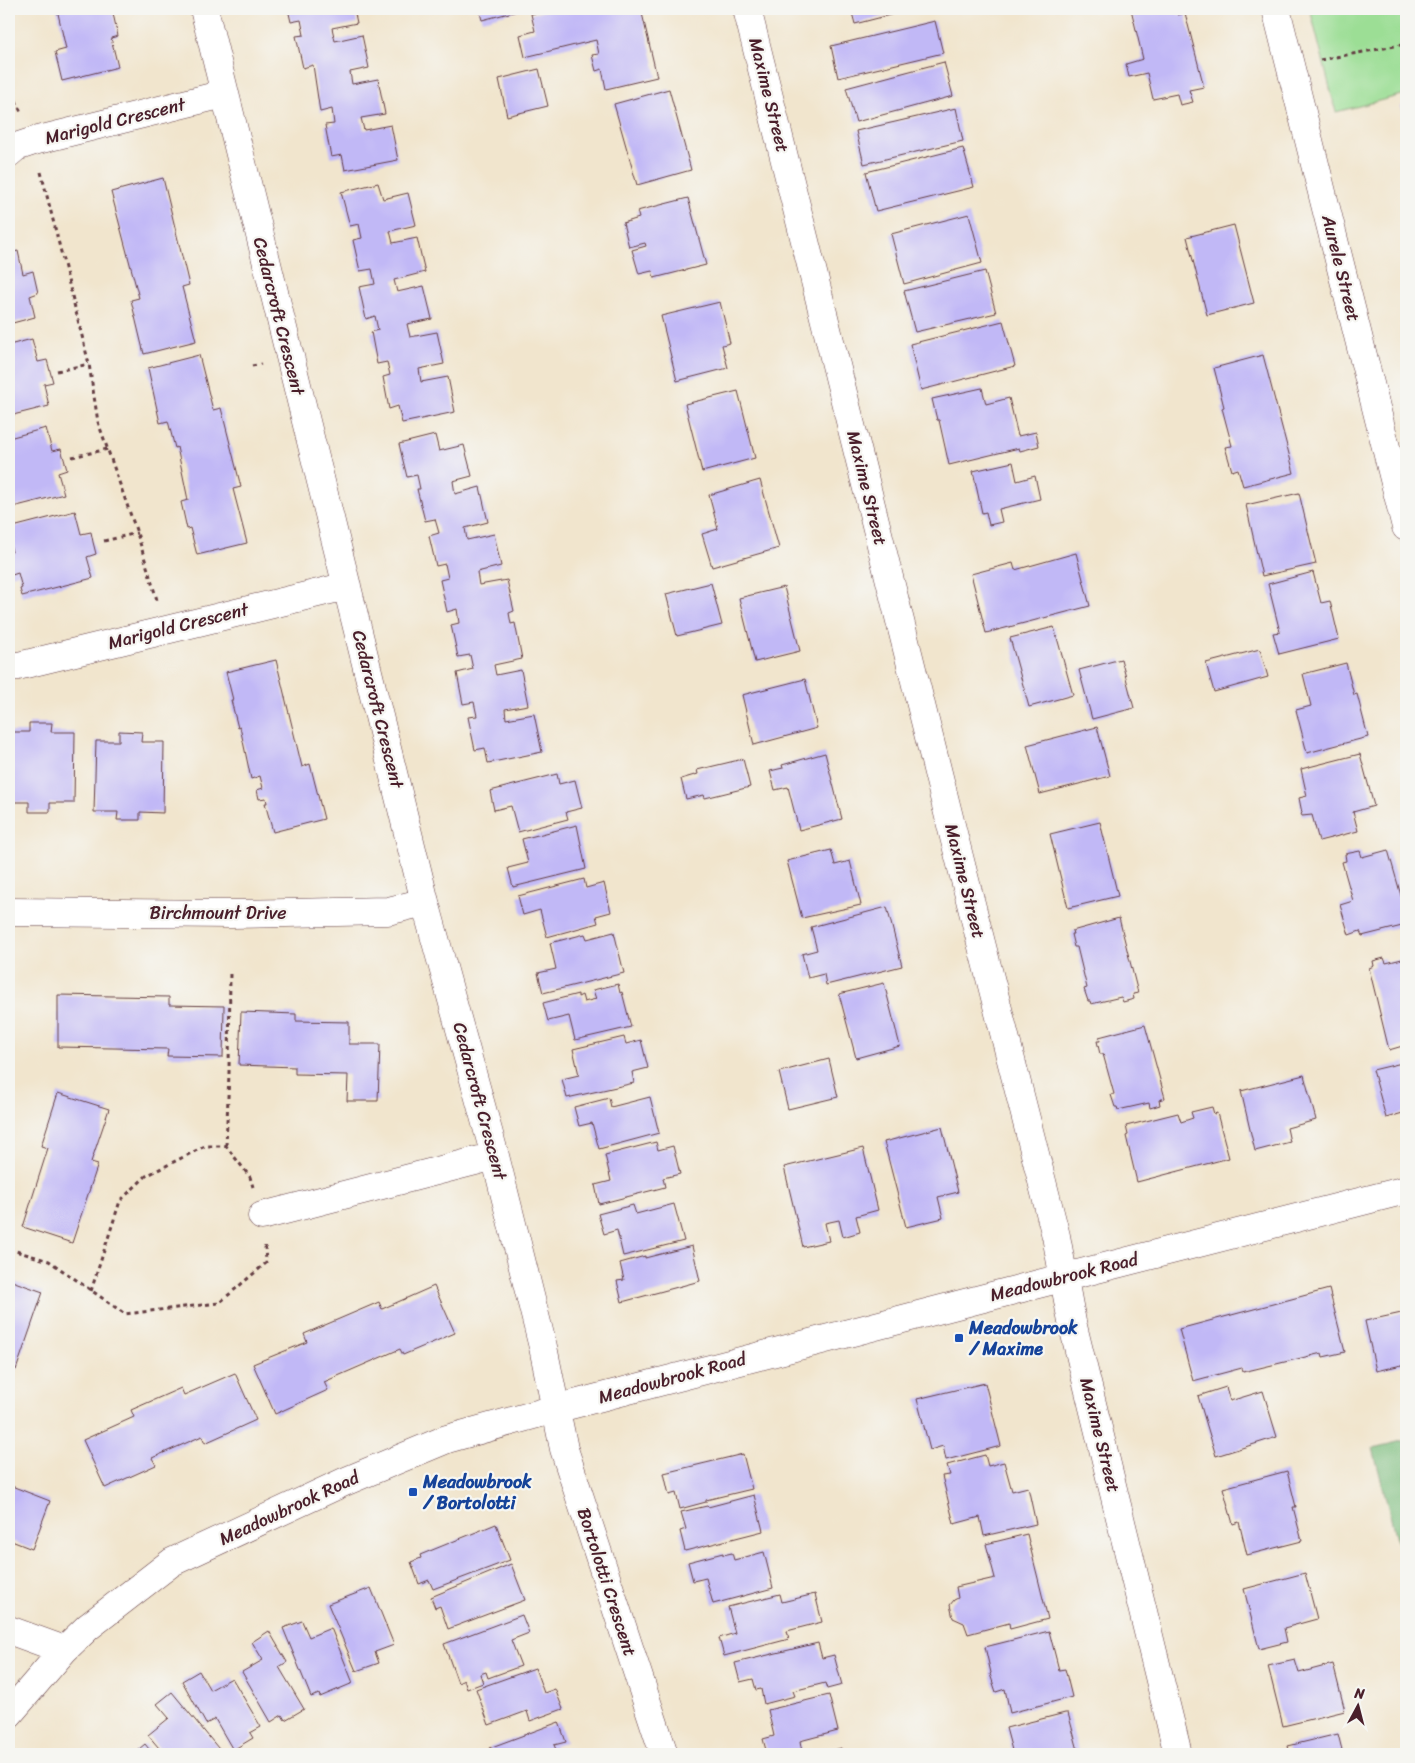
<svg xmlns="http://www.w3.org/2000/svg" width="1415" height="1763" font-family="Sriracha,sans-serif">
<rect width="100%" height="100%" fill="#f6f6f2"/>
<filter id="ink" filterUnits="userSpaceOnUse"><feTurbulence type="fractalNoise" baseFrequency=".02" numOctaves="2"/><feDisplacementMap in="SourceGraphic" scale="10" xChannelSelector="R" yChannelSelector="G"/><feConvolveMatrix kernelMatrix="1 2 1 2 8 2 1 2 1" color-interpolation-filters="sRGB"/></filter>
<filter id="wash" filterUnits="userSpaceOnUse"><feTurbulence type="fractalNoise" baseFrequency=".0096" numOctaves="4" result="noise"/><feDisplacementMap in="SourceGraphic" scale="20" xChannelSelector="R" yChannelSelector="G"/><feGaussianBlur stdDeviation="1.12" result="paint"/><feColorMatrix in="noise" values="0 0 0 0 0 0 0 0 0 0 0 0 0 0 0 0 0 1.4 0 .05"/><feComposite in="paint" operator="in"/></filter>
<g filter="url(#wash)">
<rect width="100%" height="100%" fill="#f1e5cd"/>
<path fill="#9cde95" stroke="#737e60" d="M1310,9H1406V94L1336,112Z"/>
<path fill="#7dbd7e" stroke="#646e54" d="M1406,1440V1578L1373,1448Z"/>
<g id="blocks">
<path fill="#c1b8f6" d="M57,9H112L118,36L111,38L118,67L62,81L55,52L66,49Z
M288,9H354L357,23L332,28L335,41L362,35L369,68L350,72L352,84L378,79L385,114L361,118L364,130L391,125L398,160L345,170L342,155L331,157L325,125L334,124L332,109L320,112L313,65L303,68L296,36L304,35L301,20L291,22Z
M479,9H525L482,20Z
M553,9H641L657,77L606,89L602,69L596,71L592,55L599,54L596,40L525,57L520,35L535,31L531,14Z
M851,9H913L855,24Z
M1131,9H1177L1178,15L1185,13L1204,87L1189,90L1193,102L1180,105L1177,94L1153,99L1147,73L1129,77L1126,64L1143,59Z
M935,21L943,53L838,78L831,46Z
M944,62L953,96L856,122L846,88Z
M539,69L548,106L507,116L499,79Z
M669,89L691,170L637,185L614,104Z
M1406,105V121L1401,106Z
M956,108L963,141L864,164L856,131Z
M963,148L974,187L876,211L866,172Z
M163,178L189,285L182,287L196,341L144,354L131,300L139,298L111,192Z
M378,183L383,199L408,193L416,225L390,231L393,243L417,238L425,272L394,280L397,292L424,286L432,319L407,324L410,337L437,332L444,364L419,369L421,382L448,377L455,412L402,423L398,406L389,409L383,377L390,375L387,362L377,364L371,332L378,330L375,316L366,319L359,287L375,284L372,269L360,271L353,240L362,238L359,224L350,226L341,192Z
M688,198L706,265L654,278L652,271L639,274L632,250L646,246L645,243L629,247L623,223L639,218L637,211Z
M969,214L982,263L904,284L891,234Z
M1234,225L1254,303L1207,315L1187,237Z
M18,251L23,274L33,271L38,293L30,296L35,317L9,324V253Z
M985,271L996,313L915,332L904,291Z
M720,302L730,343L722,345L728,368L677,381L661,316Z
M1003,321L1015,366L921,390L910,344Z
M32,339L38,362L47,360L53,382L44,384L49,406L9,416V345Z
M199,355L213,410L221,408L241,487L233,489L247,543L197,555L190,528L187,529L181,502L188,500L177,447L175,448L168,421L160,423L148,368Z
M1263,355L1294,473L1243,486L1238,469L1232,471L1225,447L1232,446L1222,408L1224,407L1214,368Z
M982,388L986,404L1009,398L1018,436L1036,432L1039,446L1020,451L1019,448L949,465L939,420H937L932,399Z
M738,391L755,458L702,472L685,404Z
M46,428L52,451L61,449L64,459L67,470L58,473L64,494L9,508V438Z
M435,435L439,451L464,445L472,476L453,481L455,494L480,487L488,522L465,528L467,540L494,534L501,566L477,572L479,585L507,580L514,611L509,613L511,624L515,623L522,659L494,665L496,675L521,670L528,705L505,709L506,719L534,714L542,752L488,763L485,748L475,750L468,717L477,716L474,702L463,704L457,673L473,669L470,655L458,657L451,625L459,623L457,609L447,612L440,580L448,578L445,564L436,566L429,536L439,533L435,519L425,521L417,489H420L417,475L407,477L399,444Z
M1013,462L1017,481L1035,476L1040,499L999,509L1002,522L989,525L986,512L982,513L973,471Z
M760,480L779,548L712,567L702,534L718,529L709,495Z
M1299,493L1316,564L1262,576L1246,505Z
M75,511L81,534L91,532L93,542L96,554L87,557L93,578L22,596L20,589L22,588L18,573L9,576V553L12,552L9,540V528Z
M1076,553L1090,606L986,633L971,574L1013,563L1015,570Z
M1313,572L1321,603L1330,601L1339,639L1279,654L1273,633L1280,632L1268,584Z
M711,583L722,625L677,636L666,594Z
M784,587L800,651L755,662L739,598Z
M1054,627L1073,695L1029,707L1010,638Z
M1260,649L1268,677L1214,692L1206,663Z
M1121,659L1134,708L1092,719L1079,670Z
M276,660L302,767L310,764L324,819L273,832L265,803H267L266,798L259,799L257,790L263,788L260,776L251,779L240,727L238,728L231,700H233L226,672Z
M1346,663L1354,695L1357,694L1368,737L1307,753L1296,710L1311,706L1303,674Z
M805,679L817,728L754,745L742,695Z
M29,723H52L51,732H75L74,803H50V812H29V802H9V732H29Z
M1097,727L1110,776L1040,794L1027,745Z
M119,731L142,732L141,742H164L163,813L140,812V820H117L118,812H94L96,741H119Z
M825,753L842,819L799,830L788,787L775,790L770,771L783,768L782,765Z
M1360,754L1374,806L1353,812L1358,831L1319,841L1312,815L1302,816L1301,814L1302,813L1299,798L1307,796L1301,769Z
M743,759L750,787L705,798L704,795L686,799L681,779L698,774L697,770Z
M557,774L559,784L575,780L582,808L566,812L568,819L518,832L511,806L494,810L490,791Z
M1100,822L1118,896L1068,908L1050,834Z
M577,825L586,869L513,887L508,868L528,863L522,839Z
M831,850L835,865L850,861L861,905L802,918L787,861Z
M1388,850L1404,906H1406V925L1362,936L1360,931L1349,935L1340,905L1353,901L1342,862L1346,861L1345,854L1360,851L1362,857Z
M584,879L586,888L604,883L611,912L596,916L598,923L547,937L540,910L523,915L518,896Z
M887,907L902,966L826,985L824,974L808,978L802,954L817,950L811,927Z
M1119,918L1138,993L1133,994L1134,999L1123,1002L1121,997L1091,1004L1090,1001H1088L1084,989L1087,988L1077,947H1074L1071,934H1073L1072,931Z
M614,932L624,973L543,993L538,973L556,969L550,943L585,934L587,939Z
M1384,958L1386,963L1406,958V1045L1389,1050L1369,968L1374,966L1373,961Z
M884,983L900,1046L856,1058L839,994Z
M618,984L620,993L622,992L631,1027L575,1040L569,1016L548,1021L543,1003L578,994V997L582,995L584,1002L596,999L593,990Z
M58,995L169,997V1005L224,1006L223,1057L167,1056L168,1049L58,1047Z
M241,1012L296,1014V1021L349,1022V1044H380L378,1101H347L348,1075L295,1074V1067L239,1065Z
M1145,1025L1165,1098L1159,1100L1160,1105L1150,1108L1149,1103L1118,1110L1117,1107H1115L1111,1095L1114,1094L1103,1054H1100L1097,1041H1100L1099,1037Z
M624,1037L626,1044L641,1040L648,1068L632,1072L634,1083L567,1098L562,1079L579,1075L573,1049Z
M829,1059L838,1097L788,1109L779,1072Z
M1406,1062V1112L1386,1118L1373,1070Z
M1304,1075L1316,1120L1287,1128L1290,1142L1255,1151L1241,1091Z
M58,1093L109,1109L91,1162L98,1164L72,1243L23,1227L48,1148L41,1146Z
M650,1097L659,1133L599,1149L592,1123L579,1126L574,1107L609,1098L611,1107Z
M1212,1107L1214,1114L1217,1113L1229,1158L1137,1182L1126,1136L1128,1135L1126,1126L1178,1113L1181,1122L1193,1118L1191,1112Z
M942,1127L958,1192L938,1197L943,1218L906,1227L884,1142Z
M656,1142L658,1150L673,1146L680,1174L663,1178L665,1187L599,1204L595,1185L611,1181L605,1155Z
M863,1148L878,1210L856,1216L860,1232L843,1237L839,1220L825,1223L829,1241L803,1247L784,1167Z
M674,1204L684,1241L623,1256L617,1230L604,1234L598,1214L633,1205L636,1214Z
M692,1246L700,1281L622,1302L617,1281L624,1280L620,1263L645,1256V1258Z
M9,1280L43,1292L16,1370L9,1368Z
M434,1286L455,1333L403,1355L400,1349L324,1382L328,1390L275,1414L253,1364L307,1342L304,1334L379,1302L382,1309Z
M1329,1289L1345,1352L1323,1357L1322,1353L1243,1372L1242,1368L1193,1381L1179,1329Z
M1406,1312V1364L1376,1371L1365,1321Z
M235,1373L256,1420L205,1443L202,1436L152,1458L156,1465L105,1488L83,1440L134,1417L131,1410L181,1388L184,1395Z
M985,1383L1001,1446L946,1460L943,1446L930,1450L917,1399Z
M1226,1387L1230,1401L1263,1391L1277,1437L1216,1456L1198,1396Z
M743,1454L752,1489L706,1500V1502L680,1509L676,1493L669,1495L664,1473Z
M985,1455L988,1466L1004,1462L1012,1491L1028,1487L1036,1524L984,1536L980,1517L954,1524L942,1476L950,1475L947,1465Z
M1287,1471L1296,1507H1293L1302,1541L1247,1555L1239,1522L1233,1524L1223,1488Z
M9,1485L50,1501L32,1549L9,1540Z
M754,1495L763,1531L685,1551L680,1531L686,1529L681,1512L707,1506L708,1507Z
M496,1524L510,1560L433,1589L429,1580L419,1584L411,1562L421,1558L420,1555Z
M1027,1534L1048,1619L1010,1629L1009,1623L968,1634L964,1623L953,1618L950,1605L954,1600L958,1598L956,1587L995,1578L986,1544Z
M764,1552L773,1588L713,1604L706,1578L693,1581L688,1562L723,1553V1555L732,1553L734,1560Z
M511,1564L525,1600L448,1629L440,1606L435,1608L431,1597Z
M1305,1573L1317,1619L1284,1628L1287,1642L1259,1649L1244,1589Z
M371,1588L394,1645L375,1652L379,1663L356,1671L328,1604Z
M780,1594L782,1602L815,1594L822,1622L787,1631L789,1639L724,1656L719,1638L735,1633L728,1607Z
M522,1615L529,1633L511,1640L521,1666L488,1678L486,1672L480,1674L483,1683L467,1689L464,1680L458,1683L444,1644Z
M302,1621L309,1637L331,1628L353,1683L320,1697L319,1694L311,1697L283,1628Z
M269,1631L287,1662L279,1667L304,1709L285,1720L282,1715L271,1722L242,1672L263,1660L252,1642Z
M1049,1631L1059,1670L1065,1669L1072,1697L1010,1713L1005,1689L996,1692L990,1674L991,1673L985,1647Z
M818,1643L822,1658L834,1655L842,1685L827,1689L825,1683L793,1691L795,1696L764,1704L761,1689L756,1690L753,1679L740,1682L735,1663Z
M1295,1660L1299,1673L1333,1664L1345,1711L1283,1726L1268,1666Z
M535,1668L544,1693L555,1689L563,1709L530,1721L527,1711L489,1725L476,1689Z
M199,1671L210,1690L232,1678L261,1727L250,1733L253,1738L233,1750L215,1719L206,1724L182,1681Z
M172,1692L223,1754H164L148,1735L169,1718L157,1704Z
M829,1695L838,1731L800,1741L802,1752L792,1754H767L763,1739L774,1736L768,1710Z
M1065,1713H1068L1079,1754H1013L1006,1728Z
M559,1722L566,1742L554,1745L558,1754H492L489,1748Z
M1338,1734L1343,1754H1290L1288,1746Z
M145,1744L153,1754H133Z
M841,1748L843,1754H820Z"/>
</g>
</g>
<g filter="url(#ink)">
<use href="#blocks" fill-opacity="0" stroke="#633d43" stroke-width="1"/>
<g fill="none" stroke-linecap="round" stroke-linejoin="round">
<g stroke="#633d43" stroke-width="29">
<path id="minor" d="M204,9L425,902L495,1156L543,1347L564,1449L664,1754
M747,9L954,837L1056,1236L1072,1322L1178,1754
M1276,9L1406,527
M9,153L16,147L34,141L224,94
M9,667L18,666L347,586
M9,912L231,914L388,911L425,902
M262,1216L495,1156
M9,1630L64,1650
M9,1714L64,1650L88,1627L172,1562L344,1482L447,1439L555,1409L1011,1291L1406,1190"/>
</g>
<path stroke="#633d43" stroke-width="3" stroke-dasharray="4 4" stroke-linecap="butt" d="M1320,60L1406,44
M9,86L21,112
M41,172L89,364L98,422L137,533L157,600
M252,366L261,364
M57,371L89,364
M72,457L108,449
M104,541L137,533
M226,1146L229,1073L230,971
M9,1249L49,1261L125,1314L219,1303L266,1263L265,1246
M91,1291L120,1201L146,1176L205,1146H226L250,1177L253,1187"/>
<use href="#minor" stroke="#fff" stroke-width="28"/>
</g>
</g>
<g fill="#1a4fb4" stroke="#f6f6f2" stroke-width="2">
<rect x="954" y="1333" width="10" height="10" rx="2.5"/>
<rect x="408" y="1487" width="10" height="10" rx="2.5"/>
</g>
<g text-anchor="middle" stroke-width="4.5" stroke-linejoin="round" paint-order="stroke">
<g font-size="18" fill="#4a1f2b" stroke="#f6f6f2">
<text transform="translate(769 95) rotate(76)" y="6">Maxime Street</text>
<text transform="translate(115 121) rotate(-14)" y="6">Marigold Crescent</text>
<text transform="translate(1341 268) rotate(76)" y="6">Aurele Street</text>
<text transform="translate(279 316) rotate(76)" y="6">Cedarcroft Crescent</text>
<text transform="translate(867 488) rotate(76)" y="6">Maxime Street</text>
<text transform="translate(178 626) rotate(-14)" y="6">Marigold Crescent</text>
<text transform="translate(378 709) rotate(76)" y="6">Cedarcroft Crescent</text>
<text transform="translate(965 881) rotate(76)" y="6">Maxime Street</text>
<text x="218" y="919">Birchmount Drive</text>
<text transform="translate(480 1101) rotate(75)" y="6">Cedarcroft Crescent</text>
<text transform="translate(1064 1277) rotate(-14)" y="6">Meadowbrook Road</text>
<text transform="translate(672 1378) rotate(-15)" y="6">Meadowbrook Road</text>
<text transform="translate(1100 1435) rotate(76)" y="6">Maxime Street</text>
<text transform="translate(289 1508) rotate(-25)" y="6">Meadowbrook Road</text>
<text transform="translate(607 1582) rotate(72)" y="6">Bortolotti Crescent</text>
</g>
<g font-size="18" font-weight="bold" fill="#164399" stroke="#f6f6f2" text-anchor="start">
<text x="969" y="1334">Meadowbrook<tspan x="969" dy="21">/ Maxime</tspan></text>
<text x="423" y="1488">Meadowbrook<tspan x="423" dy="21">/ Bortolotti</tspan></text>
</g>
</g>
<rect width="1415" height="1763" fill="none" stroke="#f6f6f2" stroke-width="30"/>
<g transform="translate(1358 1706) rotate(7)" stroke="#f6f6f2" stroke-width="4" paint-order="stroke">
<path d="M0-4L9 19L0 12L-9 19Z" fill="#4a1f2b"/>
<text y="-8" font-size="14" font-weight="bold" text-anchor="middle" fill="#4a1f2b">N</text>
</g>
</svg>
